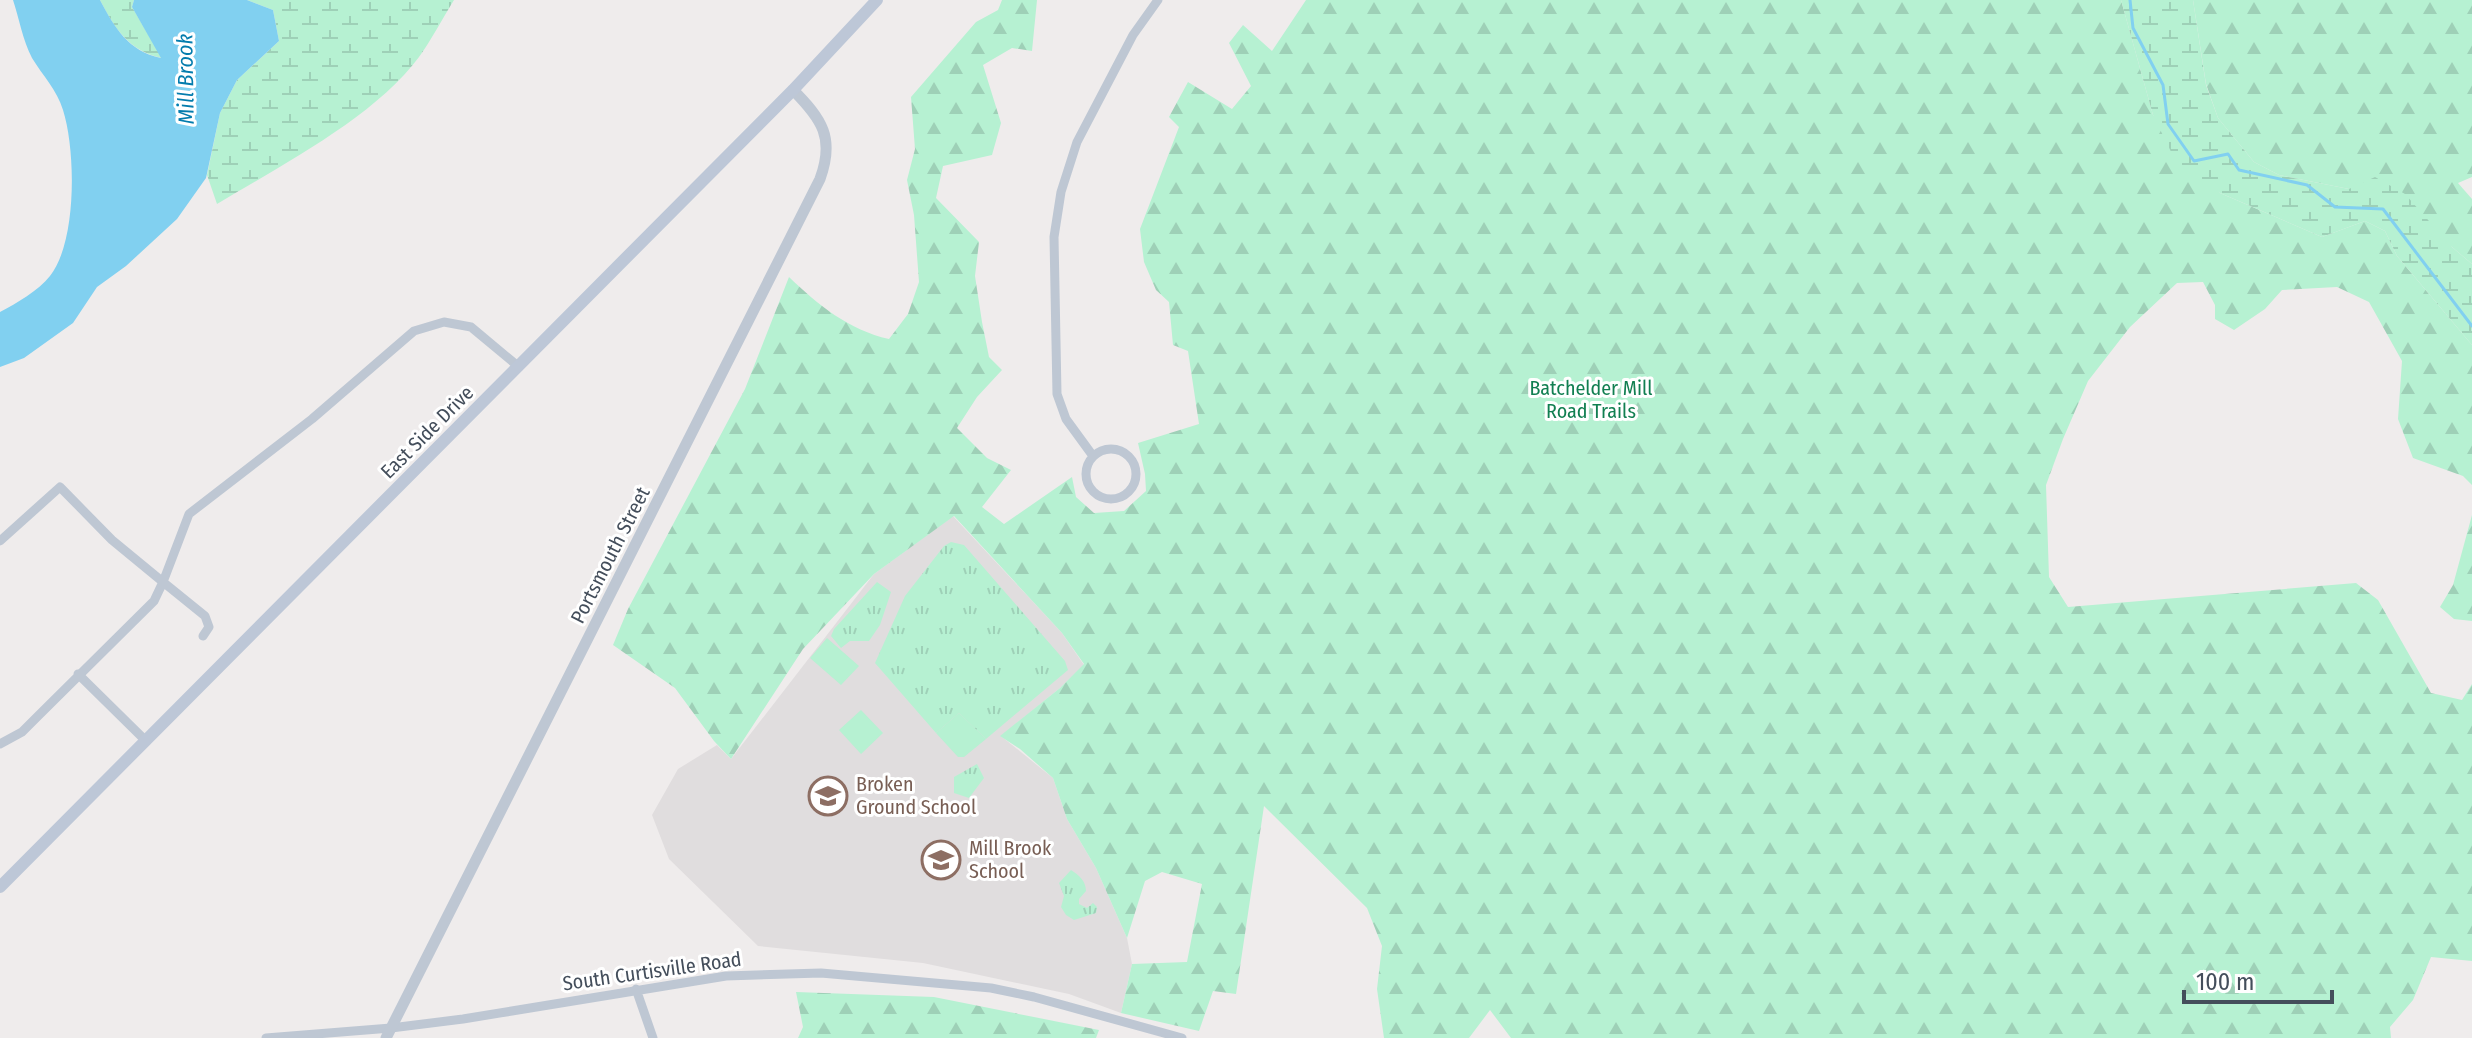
<svg xmlns="http://www.w3.org/2000/svg" width="2472" height="1038" font-family="'Fira Sans Condensed',sans-serif">
<defs>
<pattern id="grass-tufts" width="24" height="20" patternUnits="userSpaceOnUse" patternTransform="scale(2)"><rect width="24" height="20" fill="#b6f1d2"/><path d="M3 7l-1-3M5 7V3M7 7l1-3M15 17l-1-3M17 17v-4M19 17l1-3" fill="none" stroke="#9ed0b7"/></pattern>
<pattern id="forest-firs" width="22" height="20" patternUnits="userSpaceOnUse" patternTransform="scale(2)"><rect width="22" height="20" fill="#b6f1d2"/><path d="M5 1l3.5 6h-7zM16 11l3.5 6h-7z" fill="#9ed0b7"/></pattern>
<pattern id="wetland-marsh" width="20" height="14" patternUnits="userSpaceOnUse" patternTransform="scale(2)"><rect width="20" height="14" fill="#b6f1d2"/><path d="M1 5h8M5 5V1M11 12h8M15 12V8" fill="none" stroke="#9ed0b7"/></pattern>
</defs>
<rect width="100%" height="100%" fill="#efecec"/>
<path fill="#e0ddde" d="M953,516L1062,633L1084,665L1060,688L1001,736L1053,778L1067,819L1096,868L1127,938L1132,964L1121,1013L1069,994L923,963L758,946L669,859L652,815L678,769L717,745L731,759L874,574Z"/>
<path fill="url(#grass-tufts)" d="M951,542L964,545L1065,661L1068,670L986,739L959,713L936,733L875,663L905,596L944,546Z
M877,582L891,592L880,625L869,641H850L841,648L831,636L834,629Z
M977,764L984,778L969,798L954,793V777Z
M1071,870C1079,875 1086,881 1086,891L1079,899V904L1087,908L1093,903L1097,907L1096,913L1074,920L1066,915L1061,907L1064,896L1059,883Z"/>
<path fill="url(#forest-firs)" d="M1002,0H1037L1032,51L1012,48L983,65L1001,123L992,155L943,166L936,198L979,242L975,276L982,322L989,357L1002,370L977,397L957,428L987,458L1011,470L982,507L1004,524L1072,477L1076,497L1094,513L1124,511L1146,491L1145,474L1138,443L1199,424L1188,351L1173,345L1169,302L1156,290L1144,262L1140,229L1179,127L1169,117L1188,82L1232,109L1251,86L1229,43L1243,25L1272,51L1306,0H2121L2153,115L2220,193L2322,237L2365,221L2385,231L2397,256L2472,345V485L2463,476L2413,458L2398,419L2402,361L2369,302L2337,287L2282,290L2265,309L2234,330L2215,319V305L2203,282L2177,283L2130,327L2088,381L2063,439L2046,485L2049,577L2068,607L2356,583L2378,600L2431,693L2462,700L2472,684V961L2431,957L2413,1000L2390,1027L2391,1038H1511L1490,1010L1469,1038H1384L1377,989L1382,946L1367,908L1264,806L1236,994L1213,991L1199,1031L1121,1013L1132,964L1187,962L1202,884L1162,872L1145,881L1127,938L1096,868L1067,819L1053,778L1020,749L1000,736L1060,688L1084,664L1062,633L954,516L874,574L803,649L731,759L714,741L675,688L613,645L628,609L745,389L789,277C818,305 849,330 889,339L908,314L919,282L914,215L907,180L915,149L911,97L976,22L998,10Z
M2193,0H2472V177L2458,183L2472,199V264L2452,247L2349,189L2279,175L2254,162L2218,118L2206,84Z
M2472,515V621L2454,619L2440,607L2453,585Z
M796,992L934,997L1099,1030L1096,1038H798L803,1027Z"/>
<path fill="url(#wetland-marsh)" d="M100,0H134L132,7L162,58C129,51 115,29 100,0Z
M247,0H454C442,19 432,39 419,57C375,117 280,166 217,204L207,175L220,113L237,80L279,41L273,10Z
M2121,0H2193L2206,85L2218,118L2254,162L2279,175L2349,189L2375,177L2405,194L2452,247L2472,264V345L2397,256L2385,231L2365,221L2322,237L2220,193L2177,164L2153,115Z"/>
<path fill="#b6f1d2" d="M827,638L859,666L841,685L810,658Z
M861,710L883,733L861,754L839,730Z
M959,713L986,739L964,757H958L936,733Z"/>
<path fill="#81d0f0" d="M13,0H100C115,28 128,51 161,58L132,7L134,0H247L273,10L279,41L237,80L220,113L206,178L177,219L126,266L97,287L73,323L24,358L0,367V312C17,303 38,291 50,276C77,242 76,151 63,110C57,90 43,76 32,58C23,41 19,18 13,0Z"/>
<g fill="none" stroke-linecap="round" stroke-linejoin="round">
<path stroke="#81d0f0" stroke-width="3" d="M2130,0L2133,28L2163,85L2168,124L2194,161L2228,154L2239,170L2307,185L2335,207L2383,209L2472,326"/>
<path stroke="#bec7d3" stroke-width="9" d="M1086 474a25 25 0 1 1 50 0a25 25 0 1 1-50 0Z
M1093,456L1066,419L1057,394L1054,237L1061,192L1077,142L1133,35L1158,0
M0,541L60,487L112,540L163,582L154,601L39,715L22,732L0,744
M203,636L209,627L205,616L163,582L189,514L312,419L414,331L444,322L471,327L519,367
M78,674L146,741
M636,989L653,1038
M266,1038L391,1028L463,1019L726,976L821,973L991,988L1034,997L1182,1038"/>
<path stroke="#bec7d3" stroke-width="11" d="M386,1038L820,179C835,138 822,119 793,90"/>
<path stroke="#bdc7d7" stroke-width="12" d="M0,887L793,90L877,0"/>
</g>
<defs>
<g id="school-ring" transform="scale(2)"><circle r="9.5" fill="#fff" stroke="#8d6e63" stroke-width="1.5"/><path d="M0-5L7-2L0 1L-7-2ZM-4 1L0 2.5L4 1V4Q0 6-4 4Z" fill="#8d6e63"/></g>
</defs>
<g fill-rule="evenodd">
<use href="#school-ring" x="828" y="796"/>
<use href="#school-ring" x="941" y="860"/>
</g>
<g text-anchor="middle" stroke-width="6" stroke-linejoin="round" paint-order="stroke">
<g font-size="20" fill="#117f51" stroke="#fff">
<text x="1591" y="395">Batchelder Mill<tspan x="1591" dy="23">Road Trails</tspan></text>
</g>
<g font-size="20" fill="#444e5b" stroke="#fff">
<text transform="translate(427 432) rotate(-45)" y="7">East Side Drive</text>
<text transform="translate(610 555) rotate(-63)" y="7">Portsmouth Street</text>
<text transform="translate(652 971) rotate(-8)" y="7">South Curtisville Road</text>
</g>
<g font-size="20" fill="#785e54" stroke="#fff" text-anchor="start">
<text x="856" y="791">Broken<tspan x="856" dy="23">Ground School</tspan></text>
<text x="969" y="855">Mill Brook<tspan x="969" dy="23">School</tspan></text>
</g>
<g font-size="22" font-style="italic" fill="#047cad" stroke="#fff">
<text transform="translate(185 79) rotate(-91)" y="8">Mill Brook</text>
</g>
</g>
<path d="M2184 990v12h148v-12" fill="none" stroke="#444e5b" stroke-width="4"/>
<text x="2196" y="990" font-size="24" fill="#444e5b" stroke="#ffffff" stroke-width="6" paint-order="stroke">100 m</text>
</svg>
